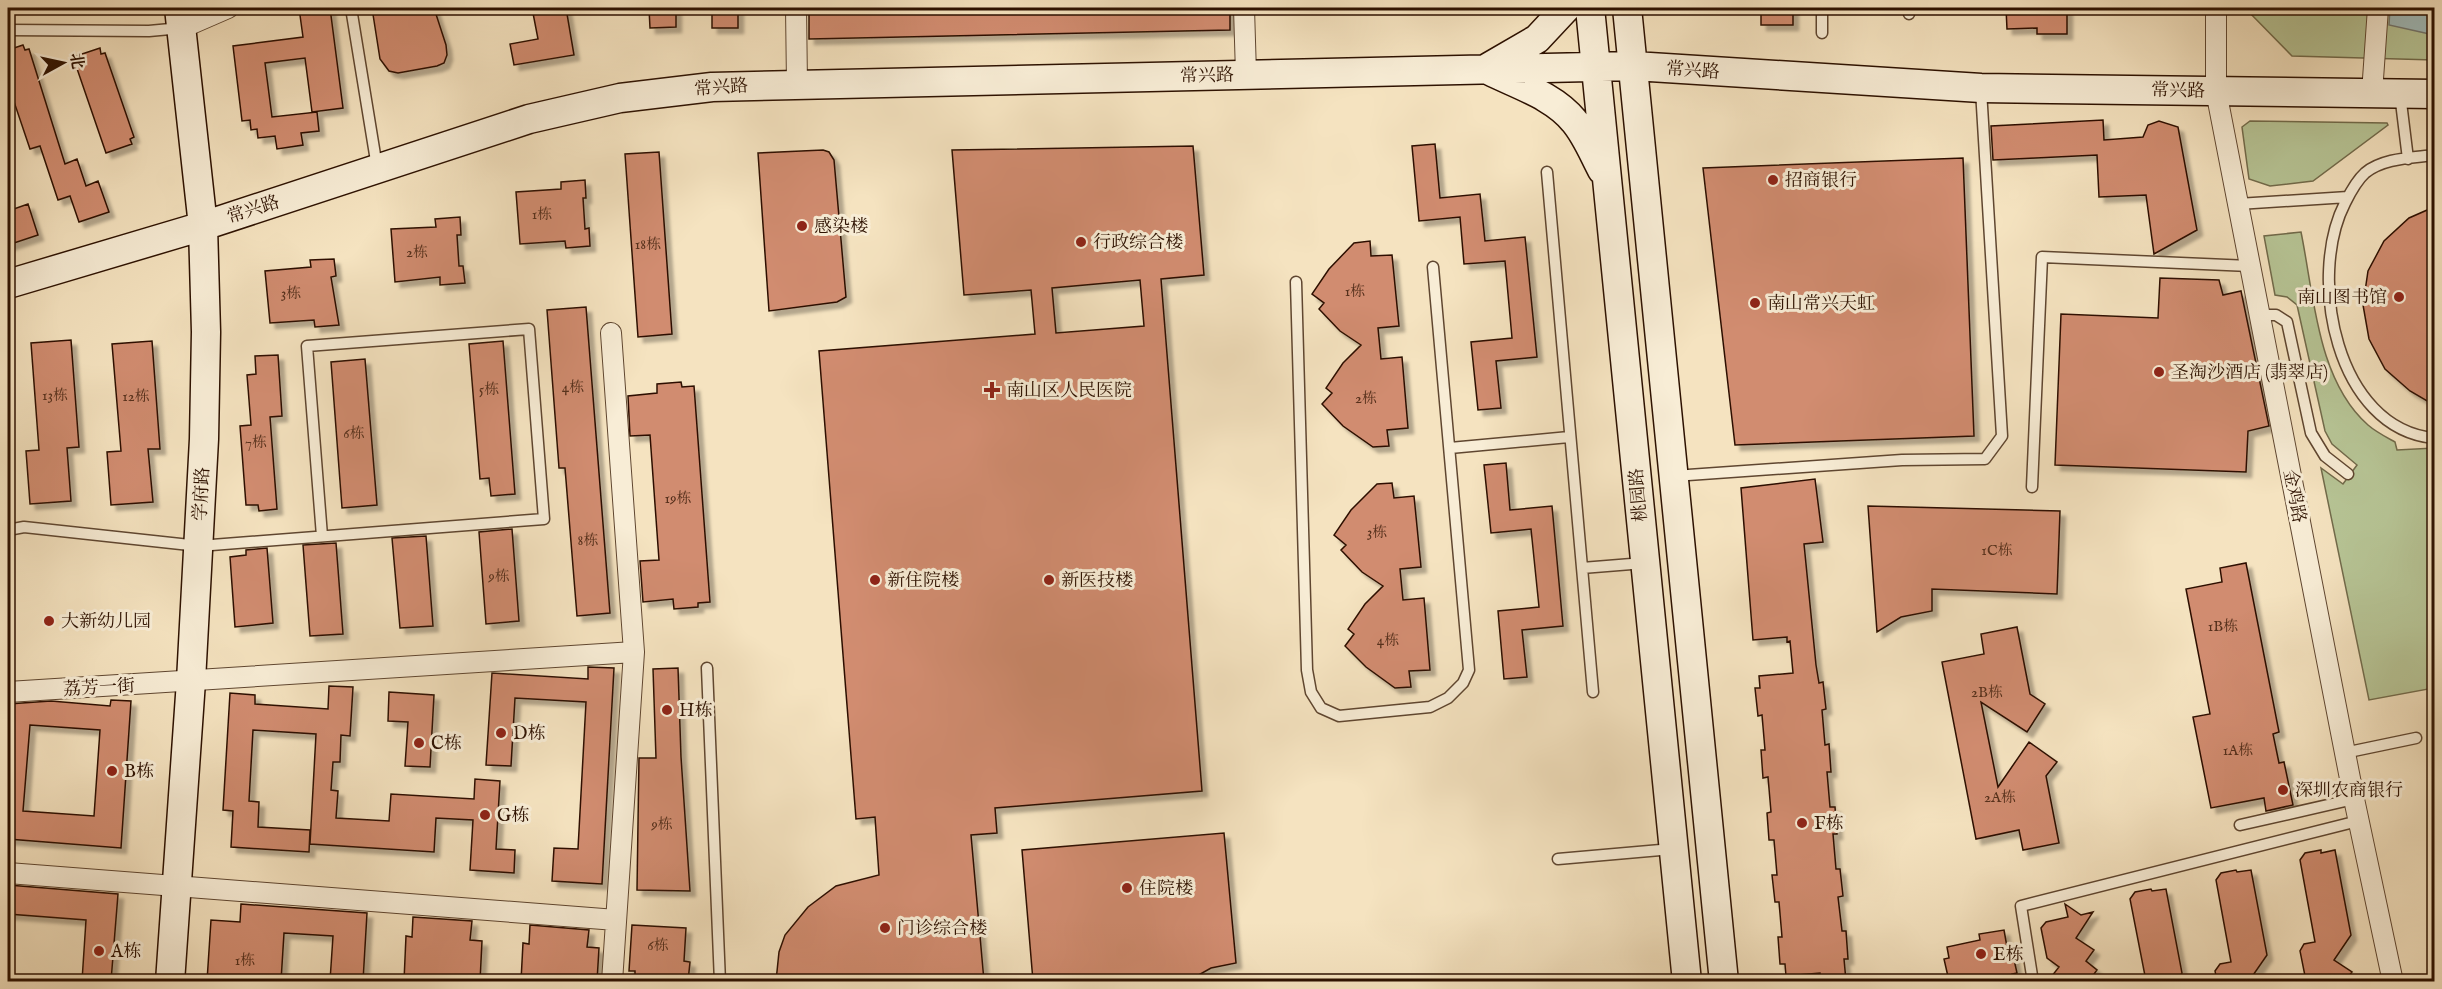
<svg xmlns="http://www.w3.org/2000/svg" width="2442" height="989" font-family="'IM FELL English','Noto Serif SC',serif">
<defs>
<filter id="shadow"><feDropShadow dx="5.5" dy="5.5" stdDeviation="1.5" flood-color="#0004"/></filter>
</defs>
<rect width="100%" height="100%" fill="#f5e3c0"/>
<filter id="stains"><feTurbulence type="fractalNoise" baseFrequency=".00333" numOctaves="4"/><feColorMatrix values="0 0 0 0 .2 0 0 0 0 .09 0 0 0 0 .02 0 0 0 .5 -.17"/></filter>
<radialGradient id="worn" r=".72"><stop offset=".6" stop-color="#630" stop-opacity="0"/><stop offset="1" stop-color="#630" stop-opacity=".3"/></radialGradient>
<path fill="#b7c596" stroke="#726b4b" stroke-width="1.5" d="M2245,8H2434V60L2292,56Z
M2250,121L2387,123L2388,125L2313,181L2270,186L2249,179L2242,127Z
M2301,232C2314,295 2317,380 2368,425C2376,432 2386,437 2395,442L2397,450L2434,448V688L2369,700L2321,468L2343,484L2357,465L2332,444L2325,431L2297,305L2287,297L2275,295L2264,236Z"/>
<path fill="#a0bcbc" stroke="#727871" stroke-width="1.5" d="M2390,8H2434V35L2389,25Z"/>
<path fill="#d18c70" stroke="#2d1100" stroke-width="1.5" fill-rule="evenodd" filter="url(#shadow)" d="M299,8H330L343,108L312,112L305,58L265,63L272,117L317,112L319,131L301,133L303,145L277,149L275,136L258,138L257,129L251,130L250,120L242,121L233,46L303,37Z
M372,8H434L446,45L447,55L444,63L437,66L398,73L389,71L380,59Z
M532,8H566L574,55L514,65L510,44L538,39Z
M649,8H676V27L650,28Z
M712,8H738V28H712Z
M823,8H1230V30L809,39V11H823Z
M1761,8H1793V25H1761Z
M2006,8H2067V34H2037V28L2007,29Z
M23,45L25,50L29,49L65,164L77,159L86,186L98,181L109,212L79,222L70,196L58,200L40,146L30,149L8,84V50Z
M100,48L101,54L105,53L134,137L130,139L132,144L106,153L73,57Z
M2103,120L2104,140L2143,137L2148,125L2159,121L2178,127L2197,230L2154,254L2146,195L2099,197L2097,155L1993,160L1991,126Z
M1435,144L1440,198L1480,194L1485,241L1525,237L1537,357L1496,361L1501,408L1478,410L1471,342L1512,338L1505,261L1464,264L1460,217L1419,221L1412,146Z
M1193,146L1204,275L1161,279L1202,791L995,808L997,833L971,835L984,981H776L779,952L785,935L808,907L836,886L879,875L875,817L856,819L819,351L1035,334L1031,290L964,295L952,150ZM1140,280L1144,326L1056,333L1052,288Z
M823,150L829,152L834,160L846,297L837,302L769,311L758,153Z
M659,152L672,334L638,337L625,154Z
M1963,158L1974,436L1735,445L1703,168Z
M585,180L586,198H583L585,229L589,228L590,246L566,248L565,241L520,244L516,192L561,189V182Z
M28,204L38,235L8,245V211Z
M2434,207V405L2410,391L2385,369L2369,339L2363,305L2368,271L2384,241L2409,218Z
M460,217L461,235H457L459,266H463L465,283L440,285V277L395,282L391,229L436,227L435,219Z
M1370,241L1371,256L1392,255L1399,326L1378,328L1381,359L1402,357L1408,428L1387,430L1389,446L1373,447L1343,426L1322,404L1332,393L1326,388L1343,363L1361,345L1340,331L1319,309L1324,303L1312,294L1329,269L1354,243Z
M334,259L336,276L331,277L339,325L315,327L314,320L270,323L265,271L311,267L310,260Z
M2160,278L2219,280L2223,295L2241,291L2269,426L2248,431L2246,472L2055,465L2061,314L2158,318Z
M586,307L610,613L577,616L565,468H559L547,310Z
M71,340L79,447L67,448L71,501L30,504L26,451L39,450L31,343Z
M152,341L160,449H148L153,502L111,505L107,452L121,451L112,344Z
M503,341L515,494L491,496L489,478L480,479L469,344Z
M278,355L282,416L270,417L277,509L259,511L258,505H246L240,426L251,425L247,375L256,374L255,356Z
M365,359L377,505L342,508L331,362Z
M681,382L682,387L694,386L710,602L698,603V607L674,609L673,599L643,602L640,561L659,560L650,435L630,436L628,396L657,393V384Z
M1506,463L1510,510L1552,506L1563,626L1522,630L1527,677L1504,679L1498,611L1539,607L1531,529L1491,533L1484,465Z
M1815,479L1823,542L1804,544L1816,665L1819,683L1823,682L1826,709L1822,710L1825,745L1829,744L1831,772H1827L1830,807H1835L1837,834H1833L1836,869H1840L1843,896L1838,897L1842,931H1846L1848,959H1844L1846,981H1821L1820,973L1786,976L1785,964H1780L1778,937H1782L1779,902H1775L1772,875H1777L1774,840H1769L1767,813L1771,812L1768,777L1763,778L1761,750H1765L1762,715L1758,716L1755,688H1760L1759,676L1793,673L1790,641L1787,642V637L1753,640L1741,488Z
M1392,483L1394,498L1414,496L1421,567L1400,569L1403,600L1424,598L1430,670L1409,671L1411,687L1395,688L1366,667L1345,646L1354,634L1348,629L1365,604L1383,586L1362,572L1341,550L1346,545L1334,535L1351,510L1377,484Z
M1868,506L2060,511L2057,594L1932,589V611L1901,617L1877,632Z
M512,529L519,621L486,624L479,532Z
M426,536L433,626L400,628L392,538Z
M336,543L343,634L310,636L303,545Z
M267,548L273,623L235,627L230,557L246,555V550Z
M2246,563L2279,732L2273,734L2279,763L2284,762L2293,805L2266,811L2264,798L2211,808L2193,717L2210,714L2186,589L2222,582L2220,568Z
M2017,627L2030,694L2045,704L2027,732L1981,702L1998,787L2029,742L2057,762L2046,776L2059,843L2023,850L2019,830L1976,839L1942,662L1984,654L1981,634Z
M588,667L614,668L602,884L552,881L554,848L578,849L586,702L515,698L511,766L486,765L492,673L588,679Z
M678,668L681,757L690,891L637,890L639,758H656L653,669Z
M329,686L353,687L350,736L341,735L340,762H333L331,790L338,791L336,818L389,821L391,794L474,799L475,779L500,781L496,849L515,850L514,873L470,870L473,820L436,818L434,852L310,844L316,734L253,730L249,801L259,802L258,827L310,830L309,852L231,847L233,811L223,810L230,693L255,695V704L328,709Z
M389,692L434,695L430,767L405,766L408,722L388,721Z
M111,700L131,701L121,848L8,839V704L51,701L110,706ZM30,725L100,730L94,816L23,811Z
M1224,833L1236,963L1211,968L1188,981H1033L1022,850Z
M2321,850V853L2335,850L2351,935L2334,960L2352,972L2345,981H2306L2300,951L2304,944L2315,942L2300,860L2305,853Z
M2236,870L2237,872L2251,870L2267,955L2249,981H2217L2215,971L2220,964L2231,962L2216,880L2221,873Z
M8,885L118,894L111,981H82L86,920L8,914Z
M2151,889L2152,891L2166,889L2182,973L2176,981H2146L2130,899L2135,892Z
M241,904L367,913L363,981H330L333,936L284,933L281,981H207L211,920L240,922Z
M2065,904L2081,915L2093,912L2076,938L2094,950L2086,961L2097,970L2089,981H2048L2059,967L2047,958L2041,928L2046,922L2068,917Z
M413,917L472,921L470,940L482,941L480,981H404L406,936L412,937Z
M530,925L589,930L587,947L599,948L597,981H521L523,943L529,944Z
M632,925L686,928L684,961L690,962L688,981H635V971H629Z
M2004,930L2007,947L2011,946L2017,973L2012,974L2014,981H1949L1944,959L1949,958L1947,947L1980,940L1979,934Z"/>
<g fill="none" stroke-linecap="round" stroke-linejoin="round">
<g stroke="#5f4630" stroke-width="13">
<path id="lane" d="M351,8L377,167
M1822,8V33
M1909,8V14
M8,30L149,31L181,28
M2400,94L2408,159
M2434,155C2412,158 2383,158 2365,173C2356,181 2350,193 2345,203C2307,277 2336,429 2434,438
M1547,172L1593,692
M2238,204L2348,197
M1296,282L1307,670L1311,692L1321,708L1339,716L1430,707L1448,698L1463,683L1469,670L1433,267
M2260,315H2276L2287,322L2311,433L2325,456L2348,474
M1450,448L1569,437
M1674,476L1902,460L1985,459L2002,436L1981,90
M2032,487L2042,257L2250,266
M8,530L24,527L199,546L544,519L529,329L307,346L322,536
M1582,568L1644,563
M707,668L720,982
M2344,753L2416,738
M2240,825L2354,799
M1558,859L1672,849
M2033,982L2021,906L2358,821"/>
</g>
<g stroke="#5f4630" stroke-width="22">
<path id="street" d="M796,8L797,84
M1244,8L1246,74
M2216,8V91L2354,799L2393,982
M182,28L228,8
M2372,93L2378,8
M611,333L634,652L612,982
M8,692L634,652
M8,873L616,920"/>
</g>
<g stroke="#2d1100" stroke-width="31">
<path id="secondary" d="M1590,8L1687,982
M1627,8L1724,982
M1487,68L1537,39L1566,8
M1490,71C1518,85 1554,96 1574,121C1586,135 1593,153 1602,170
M8,284L203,226L529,119L620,98L712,87L1634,66L1981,88L2434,94
M170,982L191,681L204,439L206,332L203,226L179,8"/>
</g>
<use href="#lane" stroke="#f8edd6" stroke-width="10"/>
<use href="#street" stroke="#f8edd6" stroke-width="20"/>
<use href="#secondary" stroke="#f8edd6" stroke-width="28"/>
</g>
<g fill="#8f2418" stroke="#f8edd6" stroke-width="2">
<circle cx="1773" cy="180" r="6"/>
<circle cx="802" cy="226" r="6"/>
<circle cx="1081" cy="242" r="6"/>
<circle cx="2399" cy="297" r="6"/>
<circle cx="1755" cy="303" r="6"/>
<circle cx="2159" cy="372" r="6"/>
<path d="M989 381h6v6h6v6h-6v6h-6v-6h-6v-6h6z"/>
<circle cx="875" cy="580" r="6"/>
<circle cx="1049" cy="580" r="6"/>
<circle cx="49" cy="621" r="6"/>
<circle cx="667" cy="710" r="6"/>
<circle cx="501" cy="733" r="6"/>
<circle cx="419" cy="743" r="6"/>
<circle cx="112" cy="771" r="6"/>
<circle cx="2283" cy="790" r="6"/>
<circle cx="485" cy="815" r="6"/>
<circle cx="1802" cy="823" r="6"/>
<circle cx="1127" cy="888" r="6"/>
<circle cx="885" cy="928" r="6"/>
<circle cx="99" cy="951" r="6"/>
<circle cx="1981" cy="954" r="6"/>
</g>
<g text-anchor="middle" stroke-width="6" stroke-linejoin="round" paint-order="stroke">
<g font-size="15" fill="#56301c">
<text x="542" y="219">1栋</text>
<text x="648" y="249">18栋</text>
<text x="417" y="257">2栋</text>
<text x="1355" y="296">1栋</text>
<text x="291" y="298">3栋</text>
<text x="573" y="392">4栋</text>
<text x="489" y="394">5栋</text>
<text x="55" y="400">13栋</text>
<text x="136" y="401">12栋</text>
<text x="1366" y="403">2栋</text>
<text x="354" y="438">6栋</text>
<text x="256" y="447">7栋</text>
<text x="678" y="503">19栋</text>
<text x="1377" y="537">3栋</text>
<text x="588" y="545">8栋</text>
<text x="1997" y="555">1C栋</text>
<text x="499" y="581">9栋</text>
<text x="2223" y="631">1B栋</text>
<text x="1388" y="645">4栋</text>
<text x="1987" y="697">2B栋</text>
<text x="2238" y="755">1A栋</text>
<text x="2000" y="802">2A栋</text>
<text x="662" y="829">9栋</text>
<text x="658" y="950">6栋</text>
<text x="245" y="965">1栋</text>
</g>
<g font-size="18" fill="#2d1100" stroke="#f8edd6">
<text transform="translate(1693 70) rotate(4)" y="6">常兴路</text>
<text transform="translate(1207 75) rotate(-1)" y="6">常兴路</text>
<text transform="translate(721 87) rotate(-4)" y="6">常兴路</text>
<text transform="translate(2178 90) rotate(1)" y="6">常兴路</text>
<text transform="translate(253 209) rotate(-18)" y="6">常兴路</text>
<text transform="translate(201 494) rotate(-87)" y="6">学府路</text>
<text transform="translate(1638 495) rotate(-95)" y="6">桃园路</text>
<text transform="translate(2295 496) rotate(79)" y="6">金鸡路</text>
<text transform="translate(99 687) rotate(-3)" y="6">荔芳一街</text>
</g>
<g font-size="18" fill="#2d1100" stroke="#f8edd6" text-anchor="start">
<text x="1785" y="186">招商银行</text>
<text x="814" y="232">感染楼</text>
<text x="1093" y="248">行政综合楼</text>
<text x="2387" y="303" text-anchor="end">南山图书馆</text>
<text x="1767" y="309">南山常兴天虹</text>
<text x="2171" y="378">圣淘沙酒店 (翡翠店)</text>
<text x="1006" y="396">南山区人民医院</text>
<text x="887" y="586">新住院楼</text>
<text x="1061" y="586">新医技楼</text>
<text x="61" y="627">大新幼儿园</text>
<text x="679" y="716">H栋</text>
<text x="513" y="739">D栋</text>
<text x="431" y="749">C栋</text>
<text x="124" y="777">B栋</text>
<text x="2295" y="796">深圳农商银行</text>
<text x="497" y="821">G栋</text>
<text x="1814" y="829">F栋</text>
<text x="1139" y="894">住院楼</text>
<text x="897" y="934">门诊综合楼</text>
<text x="111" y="957">A栋</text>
<text x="1993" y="960">E栋</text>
</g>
</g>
<rect width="2442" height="989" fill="none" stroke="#f5e3c0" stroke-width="30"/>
<rect x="9" y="9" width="2424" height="971" fill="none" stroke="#2d1100" stroke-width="3"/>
<rect x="15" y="15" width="2412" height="959" fill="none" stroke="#2d1100" stroke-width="1.5"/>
<g transform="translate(63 63) rotate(82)" stroke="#f8edd6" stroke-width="4.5" paint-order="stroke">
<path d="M0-4.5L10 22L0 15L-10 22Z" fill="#2d1100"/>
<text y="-9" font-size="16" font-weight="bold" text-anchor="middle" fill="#2d1100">北</text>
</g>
<rect width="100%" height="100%" filter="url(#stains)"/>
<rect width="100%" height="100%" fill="url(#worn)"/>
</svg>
